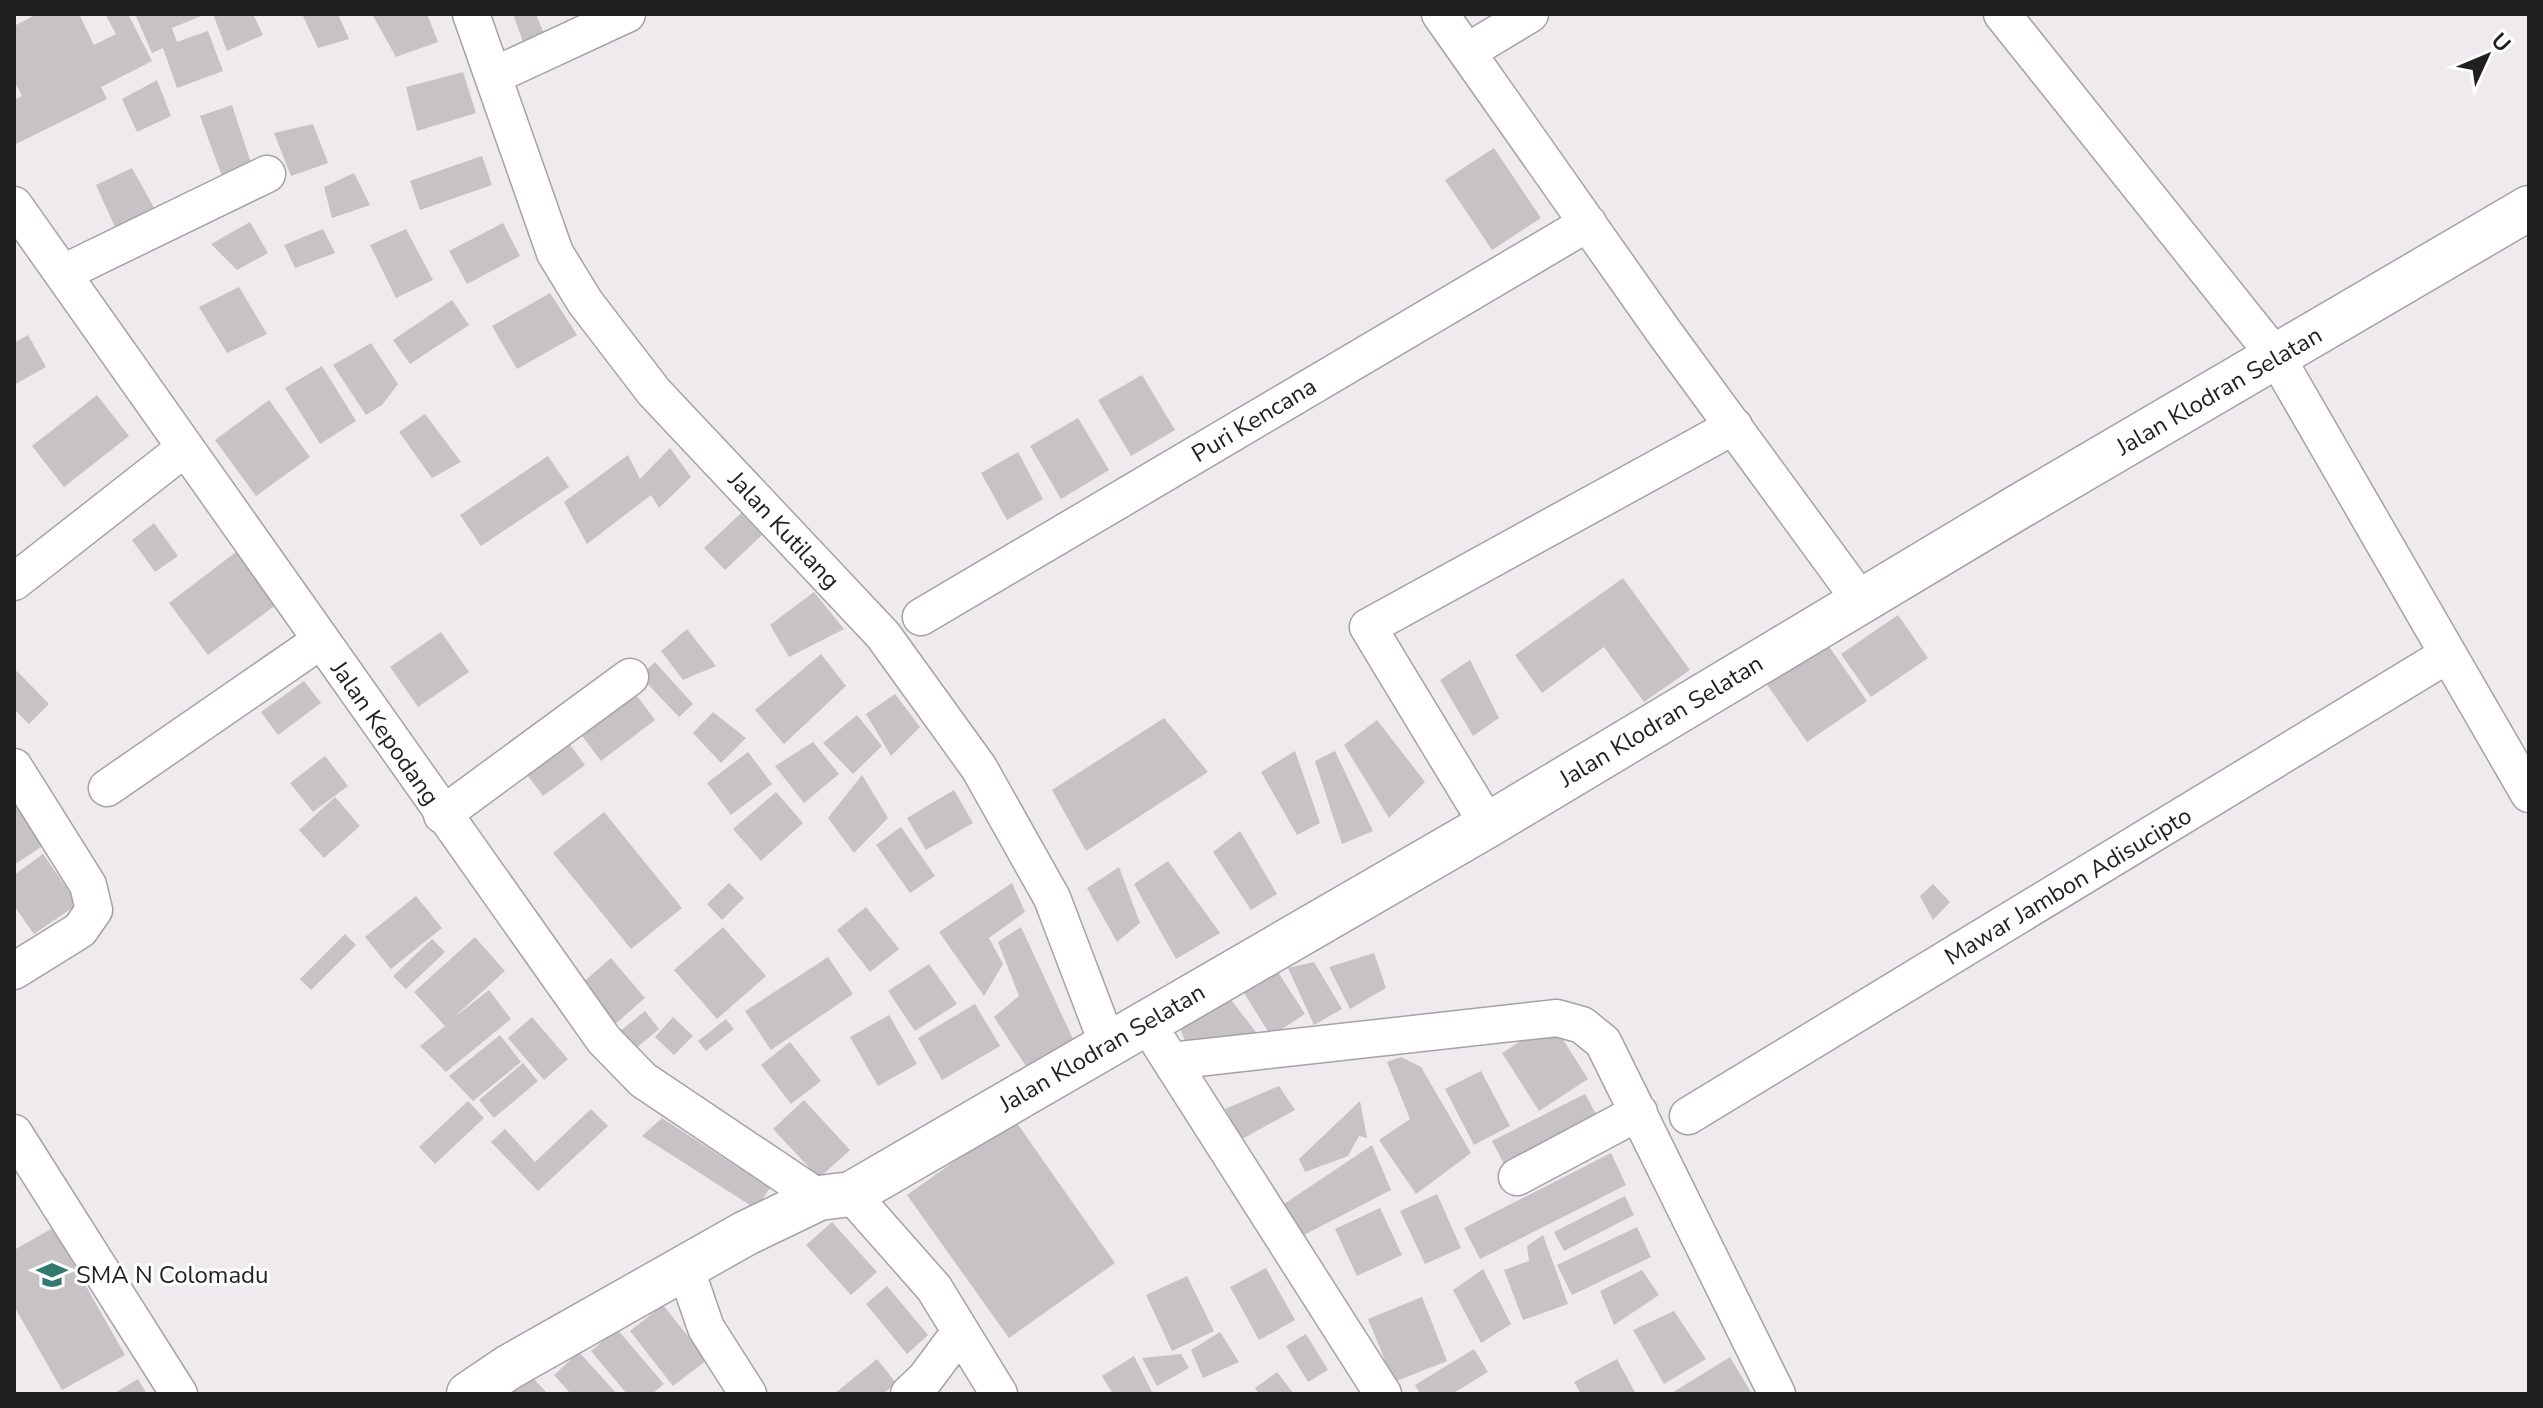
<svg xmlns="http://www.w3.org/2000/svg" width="2543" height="1408" font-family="'Nunito Sans',sans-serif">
<rect width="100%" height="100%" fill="#efeaee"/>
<path fill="#c7c2c6" d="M37,14H79L94,45L116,34L105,14H128L152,61L101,87L107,99L14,145V100L22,96L14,81V26Z
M135,14H206L172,28L177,42L208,31L223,71L177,88L163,48L152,53Z
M213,14H253L263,35L227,51Z
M302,14H338L349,39L318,48Z
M372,14H427L438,42L396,57Z
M513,14H536L547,41L527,53Z
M463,72L476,113L417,131L406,87Z
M157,80L171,116L137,132L122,99Z
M232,105L252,166L223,179L200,116Z
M313,124L328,163L291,176L274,133Z
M1494,148L1541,218L1492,250L1445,180Z
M482,156L492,185L420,210L410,181Z
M132,168L158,215L119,236L96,185Z
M354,173L370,205L332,218L324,187Z
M250,222L268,253L237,270L211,244Z
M503,223L520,256L467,284L449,251Z
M323,229L335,253L295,268L284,245Z
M406,229L433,280L396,298L370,245Z
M239,287L267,334L227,353L199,307Z
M550,293L577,335L517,369L492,326Z
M452,300L469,325L410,364L393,340Z
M28,335L46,367L14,385V343Z
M371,343L398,384L382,405L366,415L333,365Z
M322,366L356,421L320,444L285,388Z
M1142,375L1175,430L1131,456L1098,400Z
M97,395L129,436L64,487L32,446Z
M269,400L310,457L256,496L215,440Z
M425,414L461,462L432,478L399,432Z
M1078,418L1109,470L1061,499L1030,446Z
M670,448L691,477L659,508L651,495L587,544L564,502L628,455L640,479Z
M1018,452L1043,499L1007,520L981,473Z
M548,456L569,487L481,546L460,515Z
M741,513L762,535L725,570L704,548Z
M154,523L178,556L155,572L132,540Z
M236,552L276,605L208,655L169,603Z
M1623,578L1690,670L1644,702L1604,647L1542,693L1515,655Z
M814,592L844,629L789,657L770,625Z
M1898,615L1928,658L1871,697L1841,654Z
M687,629L716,666L683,680L661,651Z
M441,632L469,672L418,707L390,667Z
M1819,632L1867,701L1807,742L1759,673Z
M821,654L846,686L784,744L755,710Z
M1470,660L1499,718L1473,736L1440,680Z
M655,662L693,704L679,717L640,676Z
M17,671L49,704L29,724L14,709V674Z
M304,681L321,703L278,735L261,712Z
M634,692L655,720L601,761L579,732Z
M895,694L920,727L891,756L866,714Z
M713,712L746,738L721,763L693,733Z
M857,715L882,746L853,774L823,743Z
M1164,718L1208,772L1086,851L1052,790Z
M1377,720L1425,782L1389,818L1344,745Z
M564,737L585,765L543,796L522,768Z
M813,742L839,774L804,803L775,766Z
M1295,751L1320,823L1297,835L1261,772Z
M1335,751L1373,831L1342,844L1315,761Z
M748,752L772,784L731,815L707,783Z
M325,756L348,786L313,812L290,783Z
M862,775L888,818L854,853L828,818Z
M954,790L973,823L926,850L907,818Z
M776,792L803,823L761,861L733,829Z
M335,797L360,826L324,858L299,830Z
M14,799L44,845L14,865Z
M604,812L682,908L631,949L553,853Z
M901,827L935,876L910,893L876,845Z
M1240,831L1277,894L1251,910L1213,852Z
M43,854L78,904L34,934L14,906V875Z
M1168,861L1220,933L1176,959L1134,884Z
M1119,867L1140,923L1117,942L1087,888Z
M729,883L744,898L722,920L707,904Z
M1012,883L1025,912L989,938L1003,964L984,996L939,932Z
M1933,884L1950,902L1933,920L1920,896Z
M416,896L442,928L391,969L365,937Z
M866,907L899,949L870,972L837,930Z
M723,927L766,976L717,1019L674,970Z
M1021,927L1073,1039L1033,1077L994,1017L1019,996L998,942Z
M345,934L356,945L311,990L300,979Z
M475,937L505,971L452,1019L489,990L511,1019L446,1072L420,1046L445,1026L414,992Z
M432,939L445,952L406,989L393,976Z
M1374,953L1386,988L1350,1009L1329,967Z
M828,957L853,994L771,1050L745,1011Z
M611,958L645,998L606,1032L572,992Z
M1314,962L1342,1009L1314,1025L1288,968Z
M929,964L957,1004L915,1031L888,991Z
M1278,972L1305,1014L1271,1036L1244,993Z
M1228,996L1266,1045L1189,1052L1181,1030Z
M975,1004L1000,1046L942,1080L918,1038Z
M645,1011L659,1029L629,1054L614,1036Z
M889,1015L917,1064L878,1086L850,1037Z
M532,1017L568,1059L544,1080L508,1038Z
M673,1017L693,1036L674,1055L655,1037Z
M726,1019L734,1029L706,1051L698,1041Z
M1539,1029L1562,1038L1588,1079L1539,1111L1502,1053Z
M500,1035L521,1062L473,1101L449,1076Z
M790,1042L821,1081L791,1104L761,1065Z
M1401,1057L1421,1067L1471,1153L1416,1194L1379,1140L1410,1119L1387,1062Z
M523,1063L538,1081L494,1118L479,1100Z
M1481,1071L1510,1126L1474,1145L1445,1089Z
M1279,1086L1295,1110L1242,1139L1225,1109Z
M1585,1094L1599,1119L1505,1166L1492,1141Z
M804,1100L850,1150L819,1178L773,1129Z
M468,1101L484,1118L435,1164L419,1147Z
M1360,1101L1367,1138L1359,1136L1348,1156L1305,1172L1299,1159Z
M591,1109L608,1126L538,1191L491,1142L505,1129L535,1162Z
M662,1118L770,1188L756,1209L642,1136Z
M1014,1119L1115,1263L1009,1338L907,1195Z
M1372,1145L1391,1190L1302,1236L1281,1206Z
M1611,1153L1626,1185L1480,1259L1464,1228Z
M1437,1194L1461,1248L1425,1264L1400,1211Z
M1625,1196L1634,1215L1564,1251L1554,1232Z
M1380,1208L1402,1255L1357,1276L1335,1229Z
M832,1222L877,1272L851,1295L806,1245Z
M1637,1227L1651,1257L1572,1295L1557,1265Z
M53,1228L125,1355L62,1390L14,1306V1250Z
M1543,1235L1568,1304L1523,1320L1504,1270L1529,1261L1527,1246Z
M1266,1268L1295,1320L1259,1340L1230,1287Z
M1483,1269L1511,1324L1481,1343L1453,1290Z
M1642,1270L1659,1295L1614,1325L1600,1291Z
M1187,1276L1214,1331L1172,1351L1146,1295Z
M887,1286L928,1335L907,1354L866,1304Z
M1422,1297L1447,1361L1394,1382L1368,1319Z
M663,1305L707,1360L673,1386L630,1331Z
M1674,1311L1706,1359L1664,1384L1633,1330Z
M617,1329L664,1384L652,1394H627L591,1351Z
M1220,1332L1239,1362L1203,1378L1191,1350Z
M1306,1334L1328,1370L1308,1382L1286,1346Z
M1474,1349L1488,1372L1452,1394H1420L1415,1385Z
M579,1352L617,1394H571L554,1375Z
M1181,1354L1189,1368L1157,1386L1142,1358Z
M1134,1356L1153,1394H1113L1102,1376Z
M1730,1357L1752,1394H1670Z
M877,1359L896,1383L883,1394H834Z
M1617,1359L1636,1394H1581L1574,1382Z
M1277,1372L1294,1394H1259L1255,1388Z
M530,1375L548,1394H511Z
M138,1379L147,1394H113Z"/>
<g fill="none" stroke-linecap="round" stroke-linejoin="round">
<g stroke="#a6a1a5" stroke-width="39">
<path id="minor" d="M471,14L555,253L585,302L654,392L883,635L979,768L1052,898L1108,1045
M1440,14L1664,332L1861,601
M2002,14L2277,358L2529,794
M1467,52L1530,14
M493,76L627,14
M14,205L604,1040L643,1080L819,1198
M63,273L267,174
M14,582L185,448
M921,617L1588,223
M14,767L88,885L94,910L80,930L14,971
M107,788L320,641
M442,815L630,677
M1488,825L1368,627L1734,426
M1160,1044L1383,1394
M1171,1061L1557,1018L1582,1025L1603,1042L1777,1394
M1688,1116L2447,655
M14,1133L179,1394
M1517,1177L1639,1112
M851,1194L934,1288L999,1394
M685,1267L706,1328L748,1394
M909,1394L925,1379L960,1332"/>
</g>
<g stroke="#a6a1a5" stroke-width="47">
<path id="major" d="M469,1394L509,1367L746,1233L819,1198L851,1194L1488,825L2020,506L2529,208"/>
</g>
<use href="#minor" stroke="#fff" stroke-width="36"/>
<use href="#major" stroke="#fff" stroke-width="44"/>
</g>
<defs>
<g id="school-bare" transform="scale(2.4)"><path d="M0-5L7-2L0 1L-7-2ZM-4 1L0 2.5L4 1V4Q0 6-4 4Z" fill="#33796f" stroke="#fff" stroke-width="2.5" paint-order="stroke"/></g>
</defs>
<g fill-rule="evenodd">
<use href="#school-bare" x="52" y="1275"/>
</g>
<g text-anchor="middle" stroke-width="6" stroke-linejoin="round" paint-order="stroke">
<g font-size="24" fill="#211f20" stroke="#fff">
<text transform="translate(2219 391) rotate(-30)" y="8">Jalan Klodran Selatan</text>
<text transform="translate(1254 420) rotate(-31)" y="8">Puri Kencana</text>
<text transform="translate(784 530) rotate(47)" y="8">Jalan Kutilang</text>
<text transform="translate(1661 721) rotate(-31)" y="8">Jalan Klodran Selatan</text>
<text transform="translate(385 733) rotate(55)" y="8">Jalan Kepodang</text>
<text transform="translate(2068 886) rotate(-31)" y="8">Mawar Jambon Adisucipto</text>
<text transform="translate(1102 1048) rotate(-30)" y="8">Jalan Klodran Selatan</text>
</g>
<g font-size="24" fill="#211f20" stroke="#fff" text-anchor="start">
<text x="76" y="1283">SMA N Colomadu</text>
</g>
</g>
<rect width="2543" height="1408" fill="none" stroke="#211f20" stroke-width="32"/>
<g transform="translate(2487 56) rotate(46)" stroke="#ffffff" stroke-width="6" paint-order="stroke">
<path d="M0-6L14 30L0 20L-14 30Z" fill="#211f20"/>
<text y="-12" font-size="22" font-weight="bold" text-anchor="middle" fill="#211f20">U</text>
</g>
</svg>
